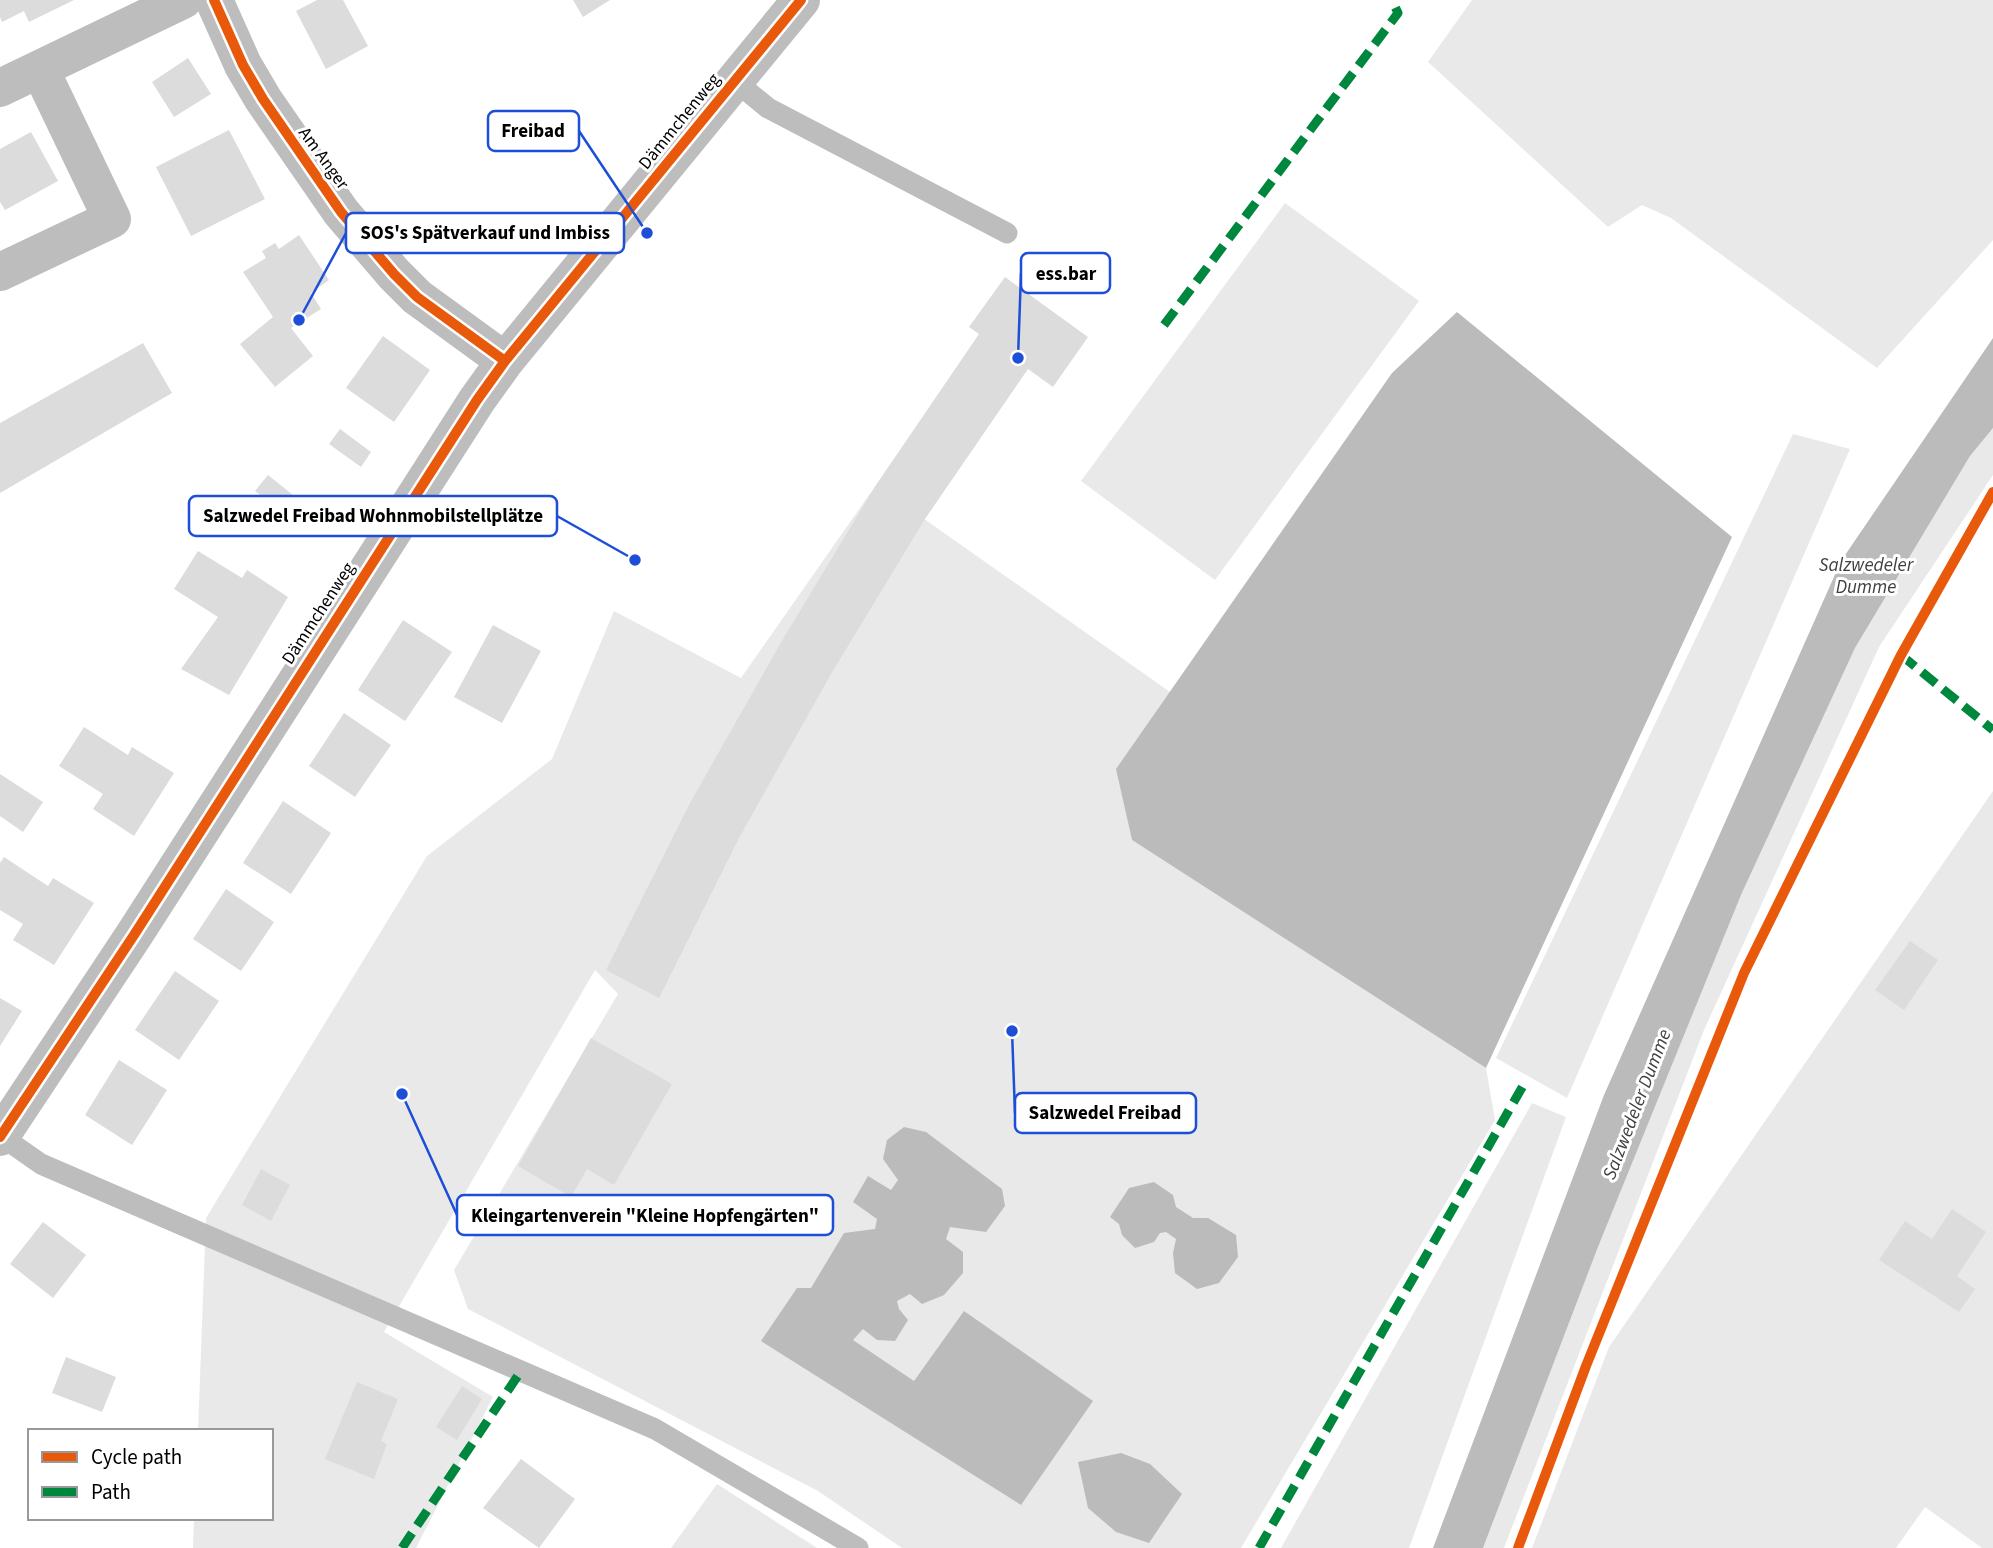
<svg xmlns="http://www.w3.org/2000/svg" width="1993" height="1548" font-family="'Source Sans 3',sans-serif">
<rect width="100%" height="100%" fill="#fff"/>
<path fill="#e9e9e9" d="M1472,0H1993V240L1877,368L1671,218L1642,205L1608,227L1428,62Z
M1285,203L1419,301L1215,580L1081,481Z
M1993,428V475L1879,647L1704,1030L1504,1548H1483L1598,1247L1741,895L1855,648L1970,456Z
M1793,434L1850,449L1567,1098L1496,1058Z
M876,485L1170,692L1117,769L1132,840L1486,1068L1495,1120L1241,1548H902L818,1491L468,1309L454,1270L618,994L595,970L384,1332L493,1397L416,1548H193L194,1518H271V1431H198L206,1218L427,856L552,759L614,611L741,678Z
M1993,791V1548H1982L1925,1507L1896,1548H1532L1609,1347Z
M1532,1103L1566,1117L1409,1548H1281Z
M717,1484L817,1548H671Z"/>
<path fill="#bbb" d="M1457,312L1732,537L1486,1068L1132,840L1116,769L1392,373Z
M1993,338V428L1970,456L1855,648L1741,895L1598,1247L1483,1548H1433L1604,1095L1841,561Z
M904,1127L926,1132L1002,1189L1005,1206L986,1232L950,1227L946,1239L963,1252V1273L944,1295L922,1304L910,1294L897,1301L899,1309L908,1320L895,1341L877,1340L863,1329L853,1340L914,1381L964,1311L1093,1401L1021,1505L761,1341L797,1288H811L844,1233L875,1229L877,1219L853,1202L868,1176L891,1190L898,1180L883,1159L887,1140Z
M1154,1182L1173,1195L1176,1207L1193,1218H1208L1236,1235L1238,1257L1219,1283L1197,1289L1175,1273L1173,1253L1176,1239L1166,1232L1160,1233L1154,1242L1135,1248L1122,1235L1119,1224L1110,1217L1129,1188Z
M1121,1453L1150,1464L1182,1494L1149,1543L1116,1532L1088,1508L1078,1462Z"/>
<path fill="#dcdcdc" d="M0,0H74L29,22L24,11L2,22L0,17Z
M317,0H343L368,46L326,69L296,11Z
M573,0H610L583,17Z
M188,58L211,94L174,117L152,82Z
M229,130L265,199L191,236L156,167Z
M31,132L58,181L5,210L0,202V149Z
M299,235L329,280L311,293L321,309L291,328L313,356L275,387L240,344L273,317L243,272L266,258L262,251L275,243L279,249Z
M1005,277L1088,337L1053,387L1028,369L925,519L831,674L739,838L659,998L606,970L690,803L783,639L876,485L979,334L969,327Z
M383,336L430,370L394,422L346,388Z
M143,343L172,393L0,493V423Z
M340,429L371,452L361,467L329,444Z
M268,475L308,507L287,534L270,520L278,509L255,491Z
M198,551L242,578L247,570L288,597L229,695L181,669L218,617L174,589Z
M403,620L452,652L405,721L358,690Z
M493,625L541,651L502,723L454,697Z
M344,713L391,745L355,797L309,766Z
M84,727L128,755L132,747L174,773L134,836L93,809L103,794L59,766Z
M0,774L43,802L23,832L0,816Z
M283,801L331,833L291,894L243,863Z
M4,857L48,886L53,878L94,903L54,965L13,940L23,924L0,910V863Z
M226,889L274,922L241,971L193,939Z
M1910,941L1938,960L1904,1010L1875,990Z
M175,971L219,1001L179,1060L135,1030Z
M0,998L22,1011L0,1046Z
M591,1038L672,1084L614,1185L587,1169L571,1197L518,1166Z
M119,1060L167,1090L132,1145L85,1115Z
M261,1169L290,1185L271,1221L242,1205Z
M1952,1209L1986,1232L1957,1276L1975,1289L1959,1312L1879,1260L1905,1221L1932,1239Z
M43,1222L86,1255L53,1298L10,1264Z
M66,1357L116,1377L102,1412L52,1393Z
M357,1382L398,1399L381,1441L387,1444L374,1479L325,1459Z
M462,1386L482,1399L457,1440L436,1427Z
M521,1459L575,1499L539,1548L483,1508Z"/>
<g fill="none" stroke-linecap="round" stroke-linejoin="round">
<path stroke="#bdbdbd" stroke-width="21" d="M735,81L768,108L1007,233
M1,1136L41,1164L655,1429L858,1548"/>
<path stroke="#bdbdbd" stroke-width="38" d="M214,0L243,65L263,99L341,212L394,274L417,297L505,361
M0,88L183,0
M0,272L112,219L40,69
M0,1137L134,935L477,400L505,361L801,0"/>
<path stroke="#00873e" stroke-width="9" stroke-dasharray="18 9" stroke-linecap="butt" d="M1164,325L1398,13L1392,0
M1901,655L1993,730
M402,1548L521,1371
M1259,1548L1524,1084"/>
<g stroke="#fff" stroke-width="15">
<path id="cycleway" d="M214,0L243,65L263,99L341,212L394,274L417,297L505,361
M0,1137L134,935L477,400L505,361L801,0
M1518,1548L1586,1366L1744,973L1901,655L1993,492"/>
</g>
<use href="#cycleway" stroke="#e8590c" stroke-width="10"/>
</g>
<g text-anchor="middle" stroke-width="6" stroke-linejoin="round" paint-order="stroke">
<g font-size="18" fill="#000" stroke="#fff">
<text transform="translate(679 121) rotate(-51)" y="6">Dämmchenweg</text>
<text transform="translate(324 158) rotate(54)" y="6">Am Anger</text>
<text transform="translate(318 613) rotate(-57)" y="6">Dämmchenweg</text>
</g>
<g font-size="19" font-style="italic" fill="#3f3f3f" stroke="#fff">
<text x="1866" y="571">Salzwedeler<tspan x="1866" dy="22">Dumme</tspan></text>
<text transform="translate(1636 1104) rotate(-69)" y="7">Salzwedeler Dumme</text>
</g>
</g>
<path fill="none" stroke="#1d4ed8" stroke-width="2.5" d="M647 233L579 131M299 320L346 233M1018 358L1021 273M635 560L557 516M1012 1031L1015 1113M402 1094L457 1215"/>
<g fill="#1d4ed8" stroke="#fff" stroke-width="2.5">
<circle cx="647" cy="233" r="7"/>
<circle cx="299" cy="320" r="7"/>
<circle cx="1018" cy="358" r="7"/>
<circle cx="635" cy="560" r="7"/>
<circle cx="1012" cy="1031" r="7"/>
<circle cx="402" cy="1094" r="7"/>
</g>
<g fill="#fff" stroke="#1d4ed8" stroke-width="2.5">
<rect x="488" y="111" width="91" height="40" rx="7"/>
<rect x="346" y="213" width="278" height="40" rx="7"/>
<rect x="1021" y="253" width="89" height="40" rx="7"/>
<rect x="189" y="496" width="368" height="40" rx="7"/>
<rect x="1015" y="1093" width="181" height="40" rx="7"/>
<rect x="457" y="1195" width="376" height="40" rx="7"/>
</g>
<g font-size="19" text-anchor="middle" font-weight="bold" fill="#000">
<text x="533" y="137">Freibad</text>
<text x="485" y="239">SOS's Spätverkauf und Imbiss</text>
<text x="1066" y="280">ess.bar</text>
<text x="373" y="522">Salzwedel Freibad Wohnmobilstellplätze</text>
<text x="1105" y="1119">Salzwedel Freibad</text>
<text x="645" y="1222">Kleingartenverein "Kleine Hopfengärten"</text>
</g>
<rect x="28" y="1429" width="245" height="91" fill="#ffffff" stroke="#999999" stroke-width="2"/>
<rect x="42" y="1452" width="35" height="10" fill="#e8590c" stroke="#999999" stroke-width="2"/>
<text x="91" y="1464" font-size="21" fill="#000000">Cycle path</text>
<rect x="42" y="1487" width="35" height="10" fill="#00873e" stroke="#999999" stroke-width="2"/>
<text x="91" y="1499" font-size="21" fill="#000000">Path</text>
</svg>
